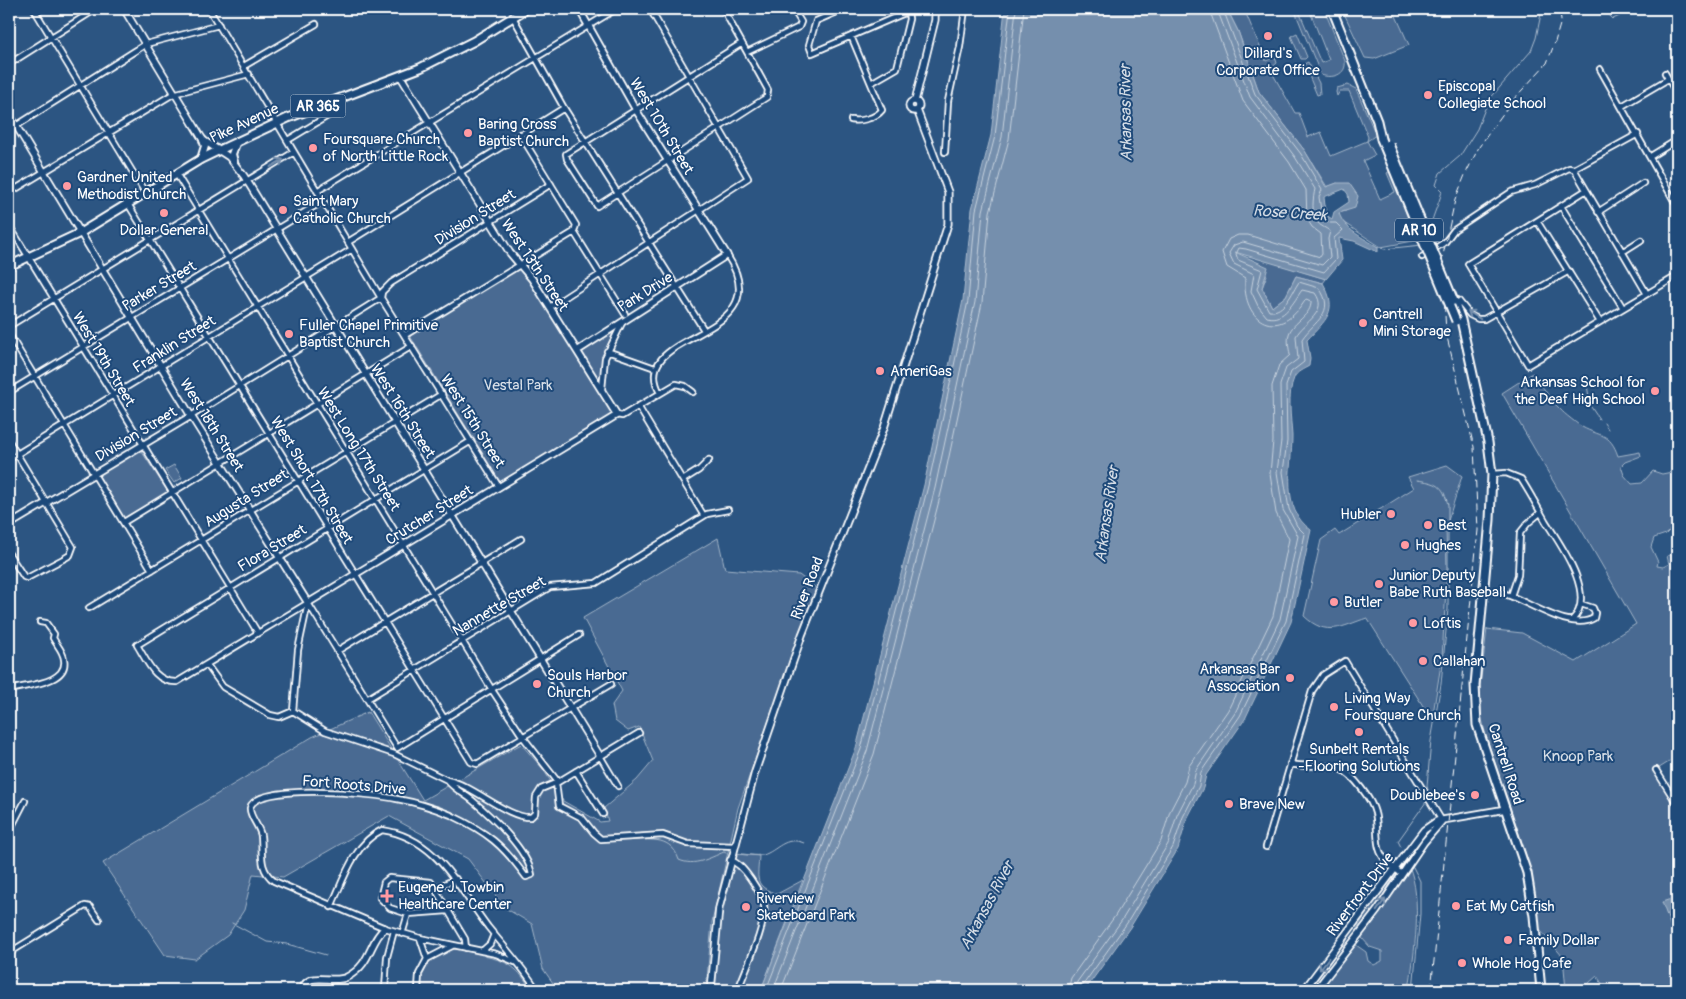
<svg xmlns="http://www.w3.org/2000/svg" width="1686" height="999" font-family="Pangolin,sans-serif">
<rect width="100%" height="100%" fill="#2c5582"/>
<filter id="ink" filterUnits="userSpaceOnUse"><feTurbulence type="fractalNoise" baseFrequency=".02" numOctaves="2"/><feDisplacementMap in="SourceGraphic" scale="10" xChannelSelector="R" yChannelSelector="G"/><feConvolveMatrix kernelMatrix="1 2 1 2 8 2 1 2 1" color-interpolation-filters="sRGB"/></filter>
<g filter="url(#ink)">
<path fill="#486b92" stroke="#a4b5c8" d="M1227,9H1244L1266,61L1275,57L1277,63L1270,69L1295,113H1299L1308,137L1321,132L1331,156L1367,141L1368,137L1349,91H1340L1337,96L1336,92L1337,88L1348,85L1356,89L1376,135L1367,141L1375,155L1363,161L1380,199L1395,192L1387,173L1390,171L1413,231L1410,232L1413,241L1381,247L1341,221L1338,213L1346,211L1358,196L1337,183L1327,187L1305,151L1259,92L1238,31Z
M1294,9H1298L1321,63L1329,60L1309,9H1324L1345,61C1347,75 1332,79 1321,75Z
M1342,9H1393L1409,45L1374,59L1365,58Z
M1297,33L1307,57L1305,59H1301L1291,36Z
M1308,62L1319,83L1320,94L1317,95L1304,64Z
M1232,251L1245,254L1326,279L1323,283L1296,276L1286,296L1272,307L1262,288L1267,275Z
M518,267L531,282L614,413L501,483L410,336Z
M611,332L612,335L603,356L600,376L597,378L582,352Z
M1533,373C1542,385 1550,400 1561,410C1562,412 1580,426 1582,427C1600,437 1610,432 1618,456L1640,452L1641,456L1625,462L1621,466L1624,475L1632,484L1642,483L1653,471L1662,474L1677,471C1677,490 1677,508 1677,528L1673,527L1666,534L1654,538L1651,547L1658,562L1657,566L1663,567L1669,564L1667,556L1673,554L1677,555V757L1656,770L1677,804V990H1606L1597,976L1581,990H1566L1563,957L1540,930L1526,855L1486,736L1481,715L1480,686L1487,629L1522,633L1576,662L1636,624L1502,393Z
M140,449L168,492L124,518L98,476Z
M174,465L182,478L174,483L165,470Z
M1447,465L1462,476L1446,527L1447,571L1442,658L1432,720L1367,618C1342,626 1327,638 1304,616L1321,540L1335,530L1339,535L1414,488L1408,477Z
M718,538L725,569L799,575L816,588L738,808L712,922L706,990H558L543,969L532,924L505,908L468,859L389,816L283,877L253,874L244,910L228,935L195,959L165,955L103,863L312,737L368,712L423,800L521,744L543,769L563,801L600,822L608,821L604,808L637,780L653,761L639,727L628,731L615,721L612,705L622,691L583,618Z
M735,853L759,856C758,878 753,886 777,894L803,880L761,990H712L719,916Z
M1409,866C1423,899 1414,954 1409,990H1319L1356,945L1366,952L1368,961L1374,965L1382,961V951L1370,947L1362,938L1363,932Z
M1393,876L1394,878C1383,892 1371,922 1357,929L1376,896Z
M1348,937C1347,945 1322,980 1314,985L1313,981Z
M457,949L484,954V956C511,962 517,968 532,990H420C420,965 430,952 457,949Z"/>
<path fill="#748fad" stroke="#acbcce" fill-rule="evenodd" d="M1005,9H1227L1238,31L1259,92L1305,151L1326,187L1337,183H1349L1358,196L1355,208L1339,213C1344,230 1364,238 1378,247V252L1354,241L1339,238L1342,260L1326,279L1235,252L1268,267L1262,288L1272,307L1286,296L1296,276L1323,283C1339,311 1326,320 1307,340L1310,358L1309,366C1304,369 1296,372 1294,378C1287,394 1291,418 1292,436C1292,468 1280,508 1311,530L1291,622L1245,719L1206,775L1203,788L1187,819L1178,849L1131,926L1085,990H761L856,748L924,485L963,300L972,209L991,135ZM1344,189L1348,194L1349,202L1334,212L1332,219L1326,215L1324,197Z
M1677,897V944L1662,902Z"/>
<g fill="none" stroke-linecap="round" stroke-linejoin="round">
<path stroke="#c7d2de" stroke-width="1" d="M766,990L861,749L928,486L968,301L976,210L995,136L1010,9
M773,990L867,751L935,488L975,302L983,211L1002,137L1016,9
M781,990L874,754L942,489L982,303L990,212L1009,139L1024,9
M1068,990L1071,978L1115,916L1161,841L1170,811L1185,782L1189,766L1228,710L1273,616L1289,539L1276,513L1270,474L1273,441L1272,386L1279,365L1290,355C1289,348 1287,341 1289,334C1293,321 1312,316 1311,301L1306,299C1280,343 1242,324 1245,278L1227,267L1222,252L1229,239L1238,235H1248L1320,257L1322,254L1321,234L1312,227L1307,219L1306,190L1289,162L1243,101L1209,9
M1075,990L1077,982L1122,920L1168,844L1177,815L1193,784L1196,770L1235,713L1280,619L1298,536L1283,510L1277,472L1281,441L1280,385L1286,368L1298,359L1296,336C1304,322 1329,312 1315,293L1302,290C1294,301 1284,322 1267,317L1258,306L1251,291L1254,274L1234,264L1229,253L1234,245L1243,242L1322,265L1330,257L1328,239L1330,231C1326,228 1320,226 1317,222C1311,213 1313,198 1315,189L1295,157L1250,97L1217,9
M1081,990L1083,985L1127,923L1173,847L1183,817L1199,786L1201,772L1240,716L1286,621L1305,534L1297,526L1289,509L1283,472L1287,441L1286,386L1291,372L1304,362L1302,339C1314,321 1337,313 1319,288L1299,282C1292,292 1285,313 1269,311L1257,289L1262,270L1238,260L1236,254L1239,248L1246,249L1324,272L1336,259L1334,238L1343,230L1336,223H1330L1322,217L1319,197L1322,190L1301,154L1255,94L1223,9"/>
<path stroke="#acbcce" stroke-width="1" d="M1603,9L1613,19L1630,11L1653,9L1677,12
M1430,233C1430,219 1439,205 1442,191L1436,185L1440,173L1460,156L1477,129L1488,101L1531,51L1536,38L1542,9
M1377,246L1384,249L1422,245
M1586,378L1590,404
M1591,407L1599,419
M1604,423L1608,429
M1417,480C1437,483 1443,484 1448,505V609L1441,684L1431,741L1427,786L1429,794
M631,840C653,840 671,836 679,860C695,867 709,858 724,852L726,853
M1401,847L1398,841L1426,802
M738,854C746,855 755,856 763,855C777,851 785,835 804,843
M1413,867L1420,881V914L1413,990
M232,923L267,942L287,944L326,955"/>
<g stroke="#fff" stroke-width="8">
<path id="minor" d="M34,9L146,194
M209,9L381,298L499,487
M723,9L768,90L767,97L597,206L567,159L566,154L742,43
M844,9L816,21L809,45L812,53L914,9
M513,17L564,108L704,330
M747,52L799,27L801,22L793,9
M9,64L96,9
M244,66L316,24
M1600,69L1677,206
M1665,73L1677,94
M871,83L897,68L909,19L908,10
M1622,106L1668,79
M851,120C860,122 876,118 882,110L851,36
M16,126L146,44L219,25
M520,134L576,225L574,232
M288,140L331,114
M945,152L948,101L960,47L965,9
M1651,156L1677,140
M1574,169L1638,134
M177,175L494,693L523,737L558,782
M317,191L616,9
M1585,191L1468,264L1528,365L1677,276
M9,193L173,94L249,74
M128,204L471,762L477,764L611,684
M1561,206L1623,308
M1598,212L1643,183
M1537,221L1600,322
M9,225L258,633
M574,232L625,314
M348,242L564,108
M1622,252L1641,240
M1422,257L1445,242L1454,230L1511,192L1535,185L1569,168L1574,169L1647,294
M1454,301L1458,300L1470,315L1478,319H1484L1569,271
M550,307L748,178L650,9
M9,326L294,152
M9,334L152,570
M405,335L574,232
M607,351L655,368
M602,389L605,358L622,323
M9,392L323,201
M660,393C625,329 783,342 727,255
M638,406L704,516
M617,415L622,416L676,384L685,386L693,392
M191,416L381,298L382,292L391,283L551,184
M9,441L73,547L70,555L65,558L27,578L24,577L9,554
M9,459L352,249
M1492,474L1506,473L1521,479C1530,493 1538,508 1546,522C1560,544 1598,596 1572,620
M683,480L699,470L709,460
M124,522L412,346
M1484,592C1489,591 1494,590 1499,592C1524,598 1570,633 1594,618L1595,613L1593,608L1581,604
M1511,596L1518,575L1520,533L1528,523L1540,513
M308,603L298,650L293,711L325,731L394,754L447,780C454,789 463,793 472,800C491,816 528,850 532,875L526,877C503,845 487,832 451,815C434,808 414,802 397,799C376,794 255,782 250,808C249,816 260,827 261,836C263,853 258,869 274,881L385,928L420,938L496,954L515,962
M308,603L177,682C155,683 147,661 137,645L471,441
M308,603L397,748L579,635
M89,608L442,394
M337,651L521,539
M207,665L223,687L270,715L279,717L293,711
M9,690C25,685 69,684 64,659C63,651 56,644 53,638L54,634L46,623L40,622
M367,699L550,587L596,583L707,514L728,510
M600,756L618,786
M1290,764C1307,768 1325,763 1340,769C1353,774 1372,800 1375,813C1378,824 1376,837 1379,848C1382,860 1392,867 1402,874
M1656,770L1677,804
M576,771L603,814
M447,780C472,784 508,819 531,817L535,813L536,797L541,789L558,782L639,733
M556,783L559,806L582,818L594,833L601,839L663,835L688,844L734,846
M9,832L25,801
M1266,847L1312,691L1323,675L1345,661L1442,821
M730,860C739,863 745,871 750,878C756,887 762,895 764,905C767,925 745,970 738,990
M435,888L456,879
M331,907C343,881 354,843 382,830C438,838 458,888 488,927C505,948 523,967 537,990
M448,911L408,914L390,908L380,898L384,882L389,878L431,882L465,939L466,948
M402,934L408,914
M482,951L490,944L494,934
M9,953L85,906L90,907L99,920
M427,959L452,946
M385,990L387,957L394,931
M418,990L419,974L427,959L420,938"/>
</g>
<g stroke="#fff" stroke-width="9">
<path id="tertiary" d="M124,9L203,140L229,157L244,176L600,756
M915,101L935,20V9
M909 106a5 5 0 1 1 10 0a5 5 0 1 1-10 0Z
M9,114L191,416L308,603L617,415L532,279L510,253L401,77
M577,351L727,255L636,110L579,9
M9,525L191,416
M302,990C309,969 332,985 347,977C372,964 369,941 385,928
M711,990L719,908L755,772L802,635L884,428L948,224V192L917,110
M1304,990L1424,830L1437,821L1506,809
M1316,990L1377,911L1424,842L1442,821"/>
</g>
<g stroke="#fff" stroke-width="10">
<path id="secondary" d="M201,159L205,146L203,140
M234,162L232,154L237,141"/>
</g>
<g stroke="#fff" stroke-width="11">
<path id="primary" d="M1332,9L1377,121L1381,139
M9,266L80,233L201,159L228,146L288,118L420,68L474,41L526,9
M1454,301L1461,320L1488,442L1492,474L1490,520L1475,685L1477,725L1527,873L1534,916L1541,990"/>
</g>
<use href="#minor" stroke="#1f4a7a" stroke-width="4.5"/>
<use href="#tertiary" stroke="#1f4a7a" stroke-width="5.5"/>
<use href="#secondary" stroke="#1f4a7a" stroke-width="6"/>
<use href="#primary" stroke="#1f4a7a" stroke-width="7"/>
<path stroke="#fff" stroke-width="1" stroke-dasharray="8 4" stroke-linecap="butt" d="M1431,990L1478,530L1474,447L1446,333L1442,260L1455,200L1465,175L1479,147L1512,101L1547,63L1555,42L1561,21L1560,9"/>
<g stroke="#fff" stroke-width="11" stroke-linecap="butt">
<path id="primary-bridge" d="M1381,139L1456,321
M1389,144L1454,301"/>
</g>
<use href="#primary-bridge" stroke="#1f4a7a" stroke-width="7"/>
</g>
<defs><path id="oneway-shaft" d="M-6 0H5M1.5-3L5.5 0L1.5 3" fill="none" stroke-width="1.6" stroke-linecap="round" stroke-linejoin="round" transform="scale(1.25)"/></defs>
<g stroke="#7992af">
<use href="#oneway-shaft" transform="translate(277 163) rotate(-31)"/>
<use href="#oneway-shaft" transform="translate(1474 315) rotate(-147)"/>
<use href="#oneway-shaft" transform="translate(1381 905) rotate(-55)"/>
<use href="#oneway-shaft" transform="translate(1324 964) rotate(127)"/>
</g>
</g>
<g fill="#ff9aa2" stroke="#1f4a7a" stroke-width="2">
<circle cx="1268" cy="36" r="5"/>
<circle cx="1428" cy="95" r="5"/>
<circle cx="468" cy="133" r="5"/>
<circle cx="313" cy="148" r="5"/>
<circle cx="67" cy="186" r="5"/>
<circle cx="283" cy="210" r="5"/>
<circle cx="164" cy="213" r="5"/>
<circle cx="1363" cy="323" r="5"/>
<circle cx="289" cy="334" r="5"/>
<circle cx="880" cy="371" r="5"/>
<circle cx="1655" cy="391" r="5"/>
<circle cx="1391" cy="514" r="5"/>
<circle cx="1428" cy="525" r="5"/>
<circle cx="1405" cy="545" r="5"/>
<circle cx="1379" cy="584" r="5"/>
<circle cx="1334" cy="602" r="5"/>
<circle cx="1413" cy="623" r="5"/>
<circle cx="1423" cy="661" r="5"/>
<circle cx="1290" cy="678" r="5"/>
<circle cx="537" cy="684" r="5"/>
<circle cx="1334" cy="707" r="5"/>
<circle cx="1359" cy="732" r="5"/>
<circle cx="1475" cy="795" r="5"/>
<circle cx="1229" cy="804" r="5"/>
<path d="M384.5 888.5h5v5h5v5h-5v5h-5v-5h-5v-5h5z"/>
<circle cx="1456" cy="906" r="5"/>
<circle cx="746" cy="907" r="5"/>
<circle cx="1508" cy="940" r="5"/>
<circle cx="1462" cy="963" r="5"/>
</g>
<g text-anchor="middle" stroke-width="4" stroke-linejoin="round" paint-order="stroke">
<g fill="#1f4a7a" stroke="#bcc9d7" stroke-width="1">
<rect x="290.5" y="94.5" width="55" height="23" rx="4"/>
<rect x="1395" y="218.5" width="48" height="23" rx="4"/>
</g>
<g font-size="14" font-weight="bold" fill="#fff">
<text x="318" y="111">AR 365</text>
<text x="1419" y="235">AR 10</text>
</g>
<g font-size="15" fill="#fff" stroke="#1f4a7a" text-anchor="start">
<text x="1268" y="58" text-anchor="middle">Dillard's<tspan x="1268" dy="17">Corporate Office</tspan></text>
<text x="1438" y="91">Episcopal<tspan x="1438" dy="17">Collegiate School</tspan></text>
<text x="478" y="129">Baring Cross<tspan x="478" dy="17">Baptist Church</tspan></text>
<text x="323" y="144">Foursquare Church<tspan x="323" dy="17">of North Little Rock</tspan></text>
<text x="77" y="182">Gardner United<tspan x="77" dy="17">Methodist Church</tspan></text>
<text x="293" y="206">Saint Mary<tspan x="293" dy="17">Catholic Church</tspan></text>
<text x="164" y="235" text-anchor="middle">Dollar General</text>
<text x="1373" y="319">Cantrell<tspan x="1373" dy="17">Mini Storage</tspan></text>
<text x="299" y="330">Fuller Chapel Primitive<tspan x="299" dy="17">Baptist Church</tspan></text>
<text x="890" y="376">AmeriGas</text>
<text x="1645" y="387" text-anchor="end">Arkansas School for<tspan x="1645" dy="17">the Deaf High School</tspan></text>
<text x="1381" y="519" text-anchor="end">Hubler</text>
<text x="1438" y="530">Best</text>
<text x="1415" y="550">Hughes</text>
<text x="1389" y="580">Junior Deputy<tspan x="1389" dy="17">Babe Ruth Baseball</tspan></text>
<text x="1344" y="607">Butler</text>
<text x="1423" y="628">Loftis</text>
<text x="1433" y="666">Callahan</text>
<text x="1280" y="674" text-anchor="end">Arkansas Bar<tspan x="1280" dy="17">Association</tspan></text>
<text x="547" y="680">Souls Harbor<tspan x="547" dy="17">Church</tspan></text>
<text x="1344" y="703">Living Way<tspan x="1344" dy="17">Foursquare Church</tspan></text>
<text x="1359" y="754" text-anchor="middle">Sunbelt Rentals<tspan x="1359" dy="17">-Flooring Solutions</tspan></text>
<text x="1465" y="800" text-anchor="end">Doublebee's</text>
<text x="1239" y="809">Brave New</text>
<text x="398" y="892">Eugene J. Towbin<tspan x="398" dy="17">Healthcare Center</tspan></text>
<text x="756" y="903">Riverview<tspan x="756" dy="17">Skateboard Park</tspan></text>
<text x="1466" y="911">Eat My Catfish</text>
<text x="1518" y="945">Family Dollar</text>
<text x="1472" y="968">Whole Hog Cafe</text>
</g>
<g font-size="15" fill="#fff" stroke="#1f4a7a">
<text transform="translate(244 123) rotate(-25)" y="5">Pike Avenue</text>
<text transform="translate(662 126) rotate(59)" y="5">West 10th Street</text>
<text transform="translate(475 217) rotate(-32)" y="5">Division Street</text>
<text transform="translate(535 265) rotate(56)" y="5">West 13th Street</text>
<text transform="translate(159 286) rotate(-31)" y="5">Parker Street</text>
<text transform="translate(645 292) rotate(-32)" y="5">Park Drive</text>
<text transform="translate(174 344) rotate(-32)" y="5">Franklin Street</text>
<text transform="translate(104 359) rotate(59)" y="5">West 19th Street</text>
<text transform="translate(403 411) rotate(58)" y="5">West 16th Street</text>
<text transform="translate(473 421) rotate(58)" y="5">West 15th Street</text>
<text transform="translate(212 425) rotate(58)" y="5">West 18th Street</text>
<text transform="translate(136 434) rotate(-31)" y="5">Division Street</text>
<text transform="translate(359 449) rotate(58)" y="5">West Long 17th Street</text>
<text transform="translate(312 480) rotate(59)" y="5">West Short 17th Street</text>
<text transform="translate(246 498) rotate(-32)" y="5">Augusta Street</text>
<text transform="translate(429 515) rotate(-32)" y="5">Crutcher Street</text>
<text transform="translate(272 548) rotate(-31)" y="5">Flora Street</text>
<text transform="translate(807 588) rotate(-69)" y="5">River Road</text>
<text transform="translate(499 606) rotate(-30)" y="5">Nannette Street</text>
<text transform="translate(1506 764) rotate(72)" y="5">Cantrell Road</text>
<text transform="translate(354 785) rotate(5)" y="5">Fort Roots Drive</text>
<text transform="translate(1360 894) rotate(-53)" y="5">Riverfront Drive</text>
</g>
<g font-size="15" fill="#dae1e9" stroke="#1f4a7a">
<text x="518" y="390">Vestal Park</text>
<text x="1578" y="761">Knoop Park</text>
</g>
<g font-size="16" font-style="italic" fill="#d5dde6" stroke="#1f4a7a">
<text transform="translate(1125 113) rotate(-91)" y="6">Arkansas River</text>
<text transform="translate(1290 212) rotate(4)" y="6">Rose Creek</text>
<text transform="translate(1106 514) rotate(-82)" y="6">Arkansas River</text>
<text transform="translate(986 905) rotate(-62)" y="6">Arkansas River</text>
</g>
</g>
<rect width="1686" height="999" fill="none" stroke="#1f4a7a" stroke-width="30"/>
<rect x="15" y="15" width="1656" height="969" fill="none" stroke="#fff" stroke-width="2" filter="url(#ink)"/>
</svg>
